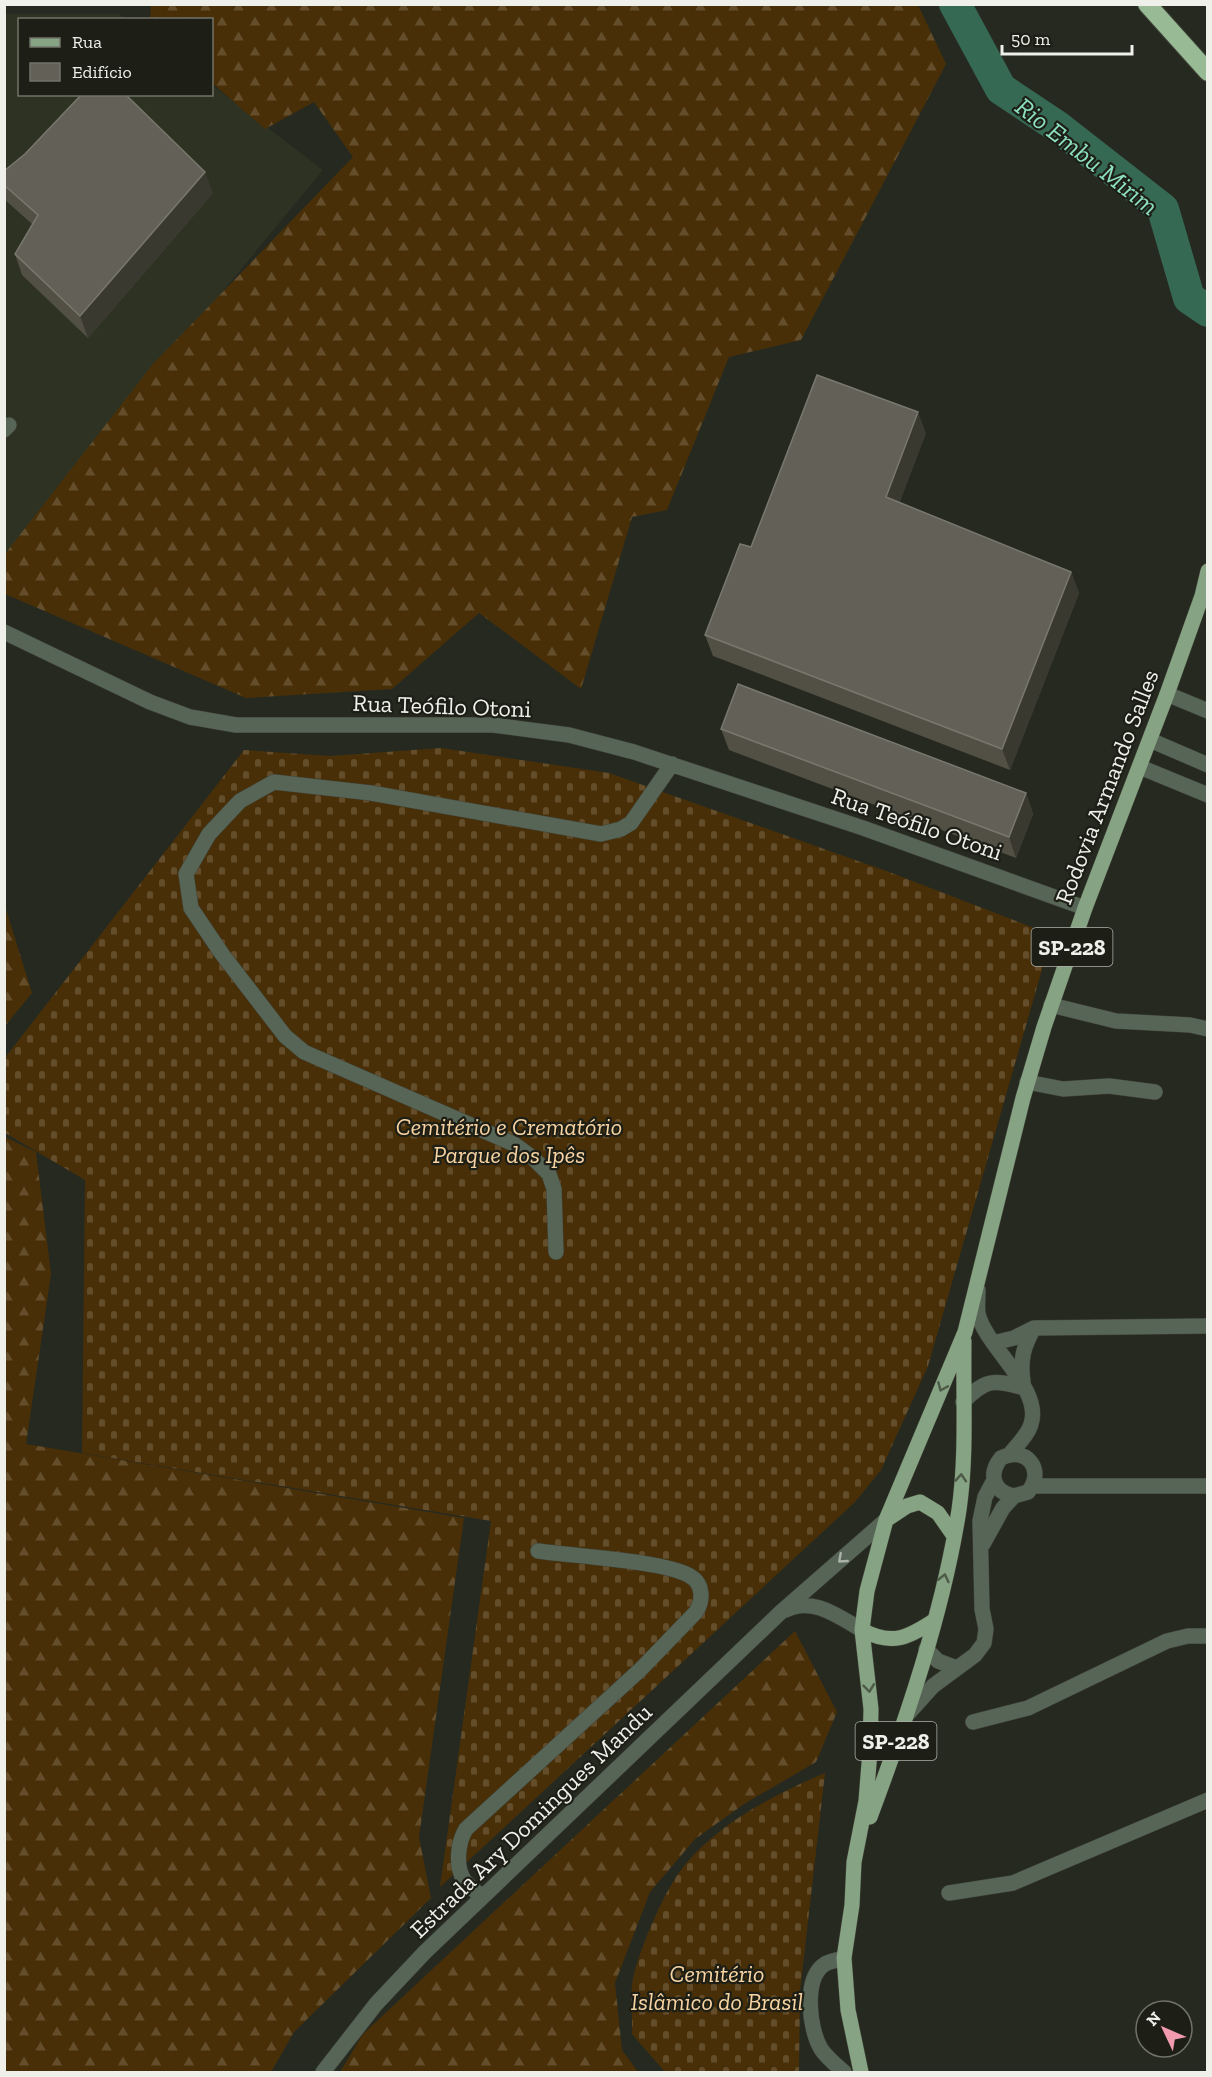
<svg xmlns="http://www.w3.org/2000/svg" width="1212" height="2077" font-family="'Zilla Slab',serif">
<defs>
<pattern id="forest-firs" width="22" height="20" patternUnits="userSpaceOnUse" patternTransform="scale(1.5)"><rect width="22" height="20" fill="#482f07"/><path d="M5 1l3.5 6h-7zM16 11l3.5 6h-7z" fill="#634d2b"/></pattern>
<pattern id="cemetery-stones" width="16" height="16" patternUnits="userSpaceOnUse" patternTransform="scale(1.5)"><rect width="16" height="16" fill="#482f07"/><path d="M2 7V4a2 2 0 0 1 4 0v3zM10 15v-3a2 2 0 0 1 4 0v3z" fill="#634d2b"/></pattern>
</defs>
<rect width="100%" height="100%" fill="#26291f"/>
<path fill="#2e3222" d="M5,14H119L126,19L20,20V94H212V85L323,170L5,555Z"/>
<path fill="url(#forest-firs)" d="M151,5H918L946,64L801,340L729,357L667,510L632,517L581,689L479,613L392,689L246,698L5,594V554L153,364L353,157L314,102L265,129L212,83V20L150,19Z
M5,906L32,993L5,1026H4Z
M5,1137L36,1152L51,1274L26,1444L464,1518L419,1837L431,1898L294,2032L271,2072H5Z
M795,1631L837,1712L816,1762L744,1804L695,1839L650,1892L615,1983L622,2050L638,2072H340L363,2034Z"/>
<path fill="url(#cemetery-stones)" d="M441,748L609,773L889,872L1052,935L928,1366L881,1470L855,1502L440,1887L491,1521L82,1453L85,1180L5,1133L4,1059L244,750L331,756Z
M825,1773L800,1991L799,2072H665L632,2034C633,2016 629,1992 634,1974C642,1944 664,1891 684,1866C719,1823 775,1794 825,1773Z"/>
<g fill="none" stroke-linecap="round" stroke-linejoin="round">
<path stroke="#366954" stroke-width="32" d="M955,4L1001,89L1058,127L1163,209L1189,298L1208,311"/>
<g stroke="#42453b" stroke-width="16">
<path id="minor" d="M4,430L9,425
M4,632L150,702L190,717L236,725H493L569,735L634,752L863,828L1085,908
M1167,694L1208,711
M1150,740L1208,765
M1140,767L1208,795
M1051,1005L1116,1021L1190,1025L1208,1029
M1027,1082L1063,1089L1109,1086L1155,1092
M556,1252L554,1189L549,1174L533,1158L514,1144L304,1052L285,1036L222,954L191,908L186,874L209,834L240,801L274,782L371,793L601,834L621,829L631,823L672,764
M978,1290C978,1298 977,1307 978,1314C986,1347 1043,1389 1031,1424C1028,1435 1017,1445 1010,1454
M993,1343L1014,1338L1034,1328L1208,1326
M1023,1382C1020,1360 1023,1347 1034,1328
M963,1402C986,1379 993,1379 1024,1388
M1033,1486H1208
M983,1544L1003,1508L1014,1496L1028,1492C1046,1470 1026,1445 1001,1458C988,1474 993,1492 1014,1496
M786,1610C812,1596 839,1617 862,1630
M926,1649L938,1661L957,1668
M906,1716L933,1686L975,1655L984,1643L986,1629L982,1609L980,1521L985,1497L994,1480
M973,1722L1028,1708L1167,1641L1188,1636H1208
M949,1893L1013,1883L1208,1800
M482,1897C477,1892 468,1886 464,1880C455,1866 458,1842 466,1829L641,1669L696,1612C703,1601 704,1584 690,1576C665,1561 573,1556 538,1551
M844,1958C838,1960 830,1961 825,1964C803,1978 809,2029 821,2049C827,2058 836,2065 844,2072
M323,2072L376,2004L425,1952L781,1612L886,1520"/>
</g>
<g stroke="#42453b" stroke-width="16">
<path id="major" d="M886,1520L907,1506L920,1502L938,1513L954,1536
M862,1630C892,1646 908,1638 935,1620
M870,1817C906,1721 943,1612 959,1510C967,1455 963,1397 964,1341
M861,2072L848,2010L844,1958L852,1905L854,1862L866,1801L870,1751L871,1709L862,1630L867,1591L886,1520L965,1332L1023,1098L1044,1027L1085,908L1167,694L1202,596L1208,571"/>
</g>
<g stroke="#42453b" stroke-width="20">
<path id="highway" d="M1147,4L1208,72"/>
</g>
<use href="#minor" stroke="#576556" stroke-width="15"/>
<use href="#major" stroke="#86a383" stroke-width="15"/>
<use href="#highway" stroke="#98bb95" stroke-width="18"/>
</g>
<path fill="#525045" d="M4,171L213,193L88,338L22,275L15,254L32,224L4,199Z
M926,433L899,503L1071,572L1079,593L1010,770L713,656L705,635L751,547Z
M721,729L1026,793L1033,814L1016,858L729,750Z"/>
<path fill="#39392f" d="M205,172L213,193L88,338L80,316Z
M918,412L926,433L894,518L886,497Z
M1071,572L1079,593L1010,770L1002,749Z
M1026,793L1033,814L1016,858L1009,837Z"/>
<path fill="#636157" stroke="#78786e" stroke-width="1.5" d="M82,94H125L205,172L80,316L15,254L38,215L4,185V171L25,154Z
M817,375L918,412L886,497L1071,572L1002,749L705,635L740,544L751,547Z
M738,684L1026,793L1009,837L721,729Z"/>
<defs><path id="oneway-chevron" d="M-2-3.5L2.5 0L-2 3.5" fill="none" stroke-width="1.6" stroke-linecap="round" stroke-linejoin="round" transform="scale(1.5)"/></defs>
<g stroke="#4c5a47">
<use href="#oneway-chevron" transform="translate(942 1387) rotate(113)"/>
<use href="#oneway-chevron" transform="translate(961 1478) rotate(-86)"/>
<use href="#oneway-chevron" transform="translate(944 1578) rotate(-77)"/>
<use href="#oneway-chevron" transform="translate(869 1688) rotate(83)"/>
</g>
<use stroke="#aab1a7" href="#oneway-chevron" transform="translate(842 1559) rotate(139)"/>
<g text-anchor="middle" stroke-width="4.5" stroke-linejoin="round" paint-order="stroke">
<g fill="#1d1f16" stroke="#afb1aa" stroke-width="1.5">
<rect x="1031.5" y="928" width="81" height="38" rx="4.5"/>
<rect x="855.5" y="1722" width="81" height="38" rx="4.5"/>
</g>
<g font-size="22" font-weight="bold" fill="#eef0e9">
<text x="1072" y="955">SP-228</text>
<text x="896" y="1749">SP-228</text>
</g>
<g font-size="24" fill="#eef0e9" stroke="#1d1f16">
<text transform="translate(442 706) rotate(2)" y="8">Rua Teófilo Otoni</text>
<text transform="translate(1107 787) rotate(-69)" y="8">Rodovia Armando Salles</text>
<text transform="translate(917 824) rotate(19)" y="8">Rua Teófilo Otoni</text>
<text transform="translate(531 1821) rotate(-44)" y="8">Estrada Ary Domingues Mandu</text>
</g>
<g font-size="24" font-style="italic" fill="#f8d3a2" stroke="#1d1f16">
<text x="509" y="1135">Cemitério e Crematório<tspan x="509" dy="28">Parque dos Ipês</tspan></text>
<text x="717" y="1982">Cemitério<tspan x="717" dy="28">Islâmico do Brasil</tspan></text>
</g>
<g font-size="26" font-style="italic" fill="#8de0bd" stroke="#1d1f16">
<text transform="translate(1087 156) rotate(38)" y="9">Rio Embu Mirim</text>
</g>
</g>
<rect width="1212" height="2077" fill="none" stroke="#eef0e9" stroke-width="12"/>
<rect x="18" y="18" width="195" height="78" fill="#1d1f16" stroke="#71736a" stroke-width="1.5"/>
<rect x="30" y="38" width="30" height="9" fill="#86a383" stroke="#71736a" stroke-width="1.5"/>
<text x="72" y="48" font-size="18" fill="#eef0e9">Rua</text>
<rect x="30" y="63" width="30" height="18" fill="#636157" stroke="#71736a" stroke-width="1.5"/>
<text x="72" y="78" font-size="18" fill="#eef0e9">Edifício</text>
<g transform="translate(1164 2029) rotate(314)"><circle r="28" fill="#1d1f16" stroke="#71736a" stroke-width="1.5"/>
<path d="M0-4.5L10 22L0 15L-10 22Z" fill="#f29aae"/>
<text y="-9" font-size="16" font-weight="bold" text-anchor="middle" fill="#eef0e9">N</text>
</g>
<path d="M1002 45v9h130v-9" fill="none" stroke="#eef0e9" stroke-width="3"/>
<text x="1011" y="45" font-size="18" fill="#eef0e9" stroke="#1d1f16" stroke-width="4.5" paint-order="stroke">50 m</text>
</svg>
